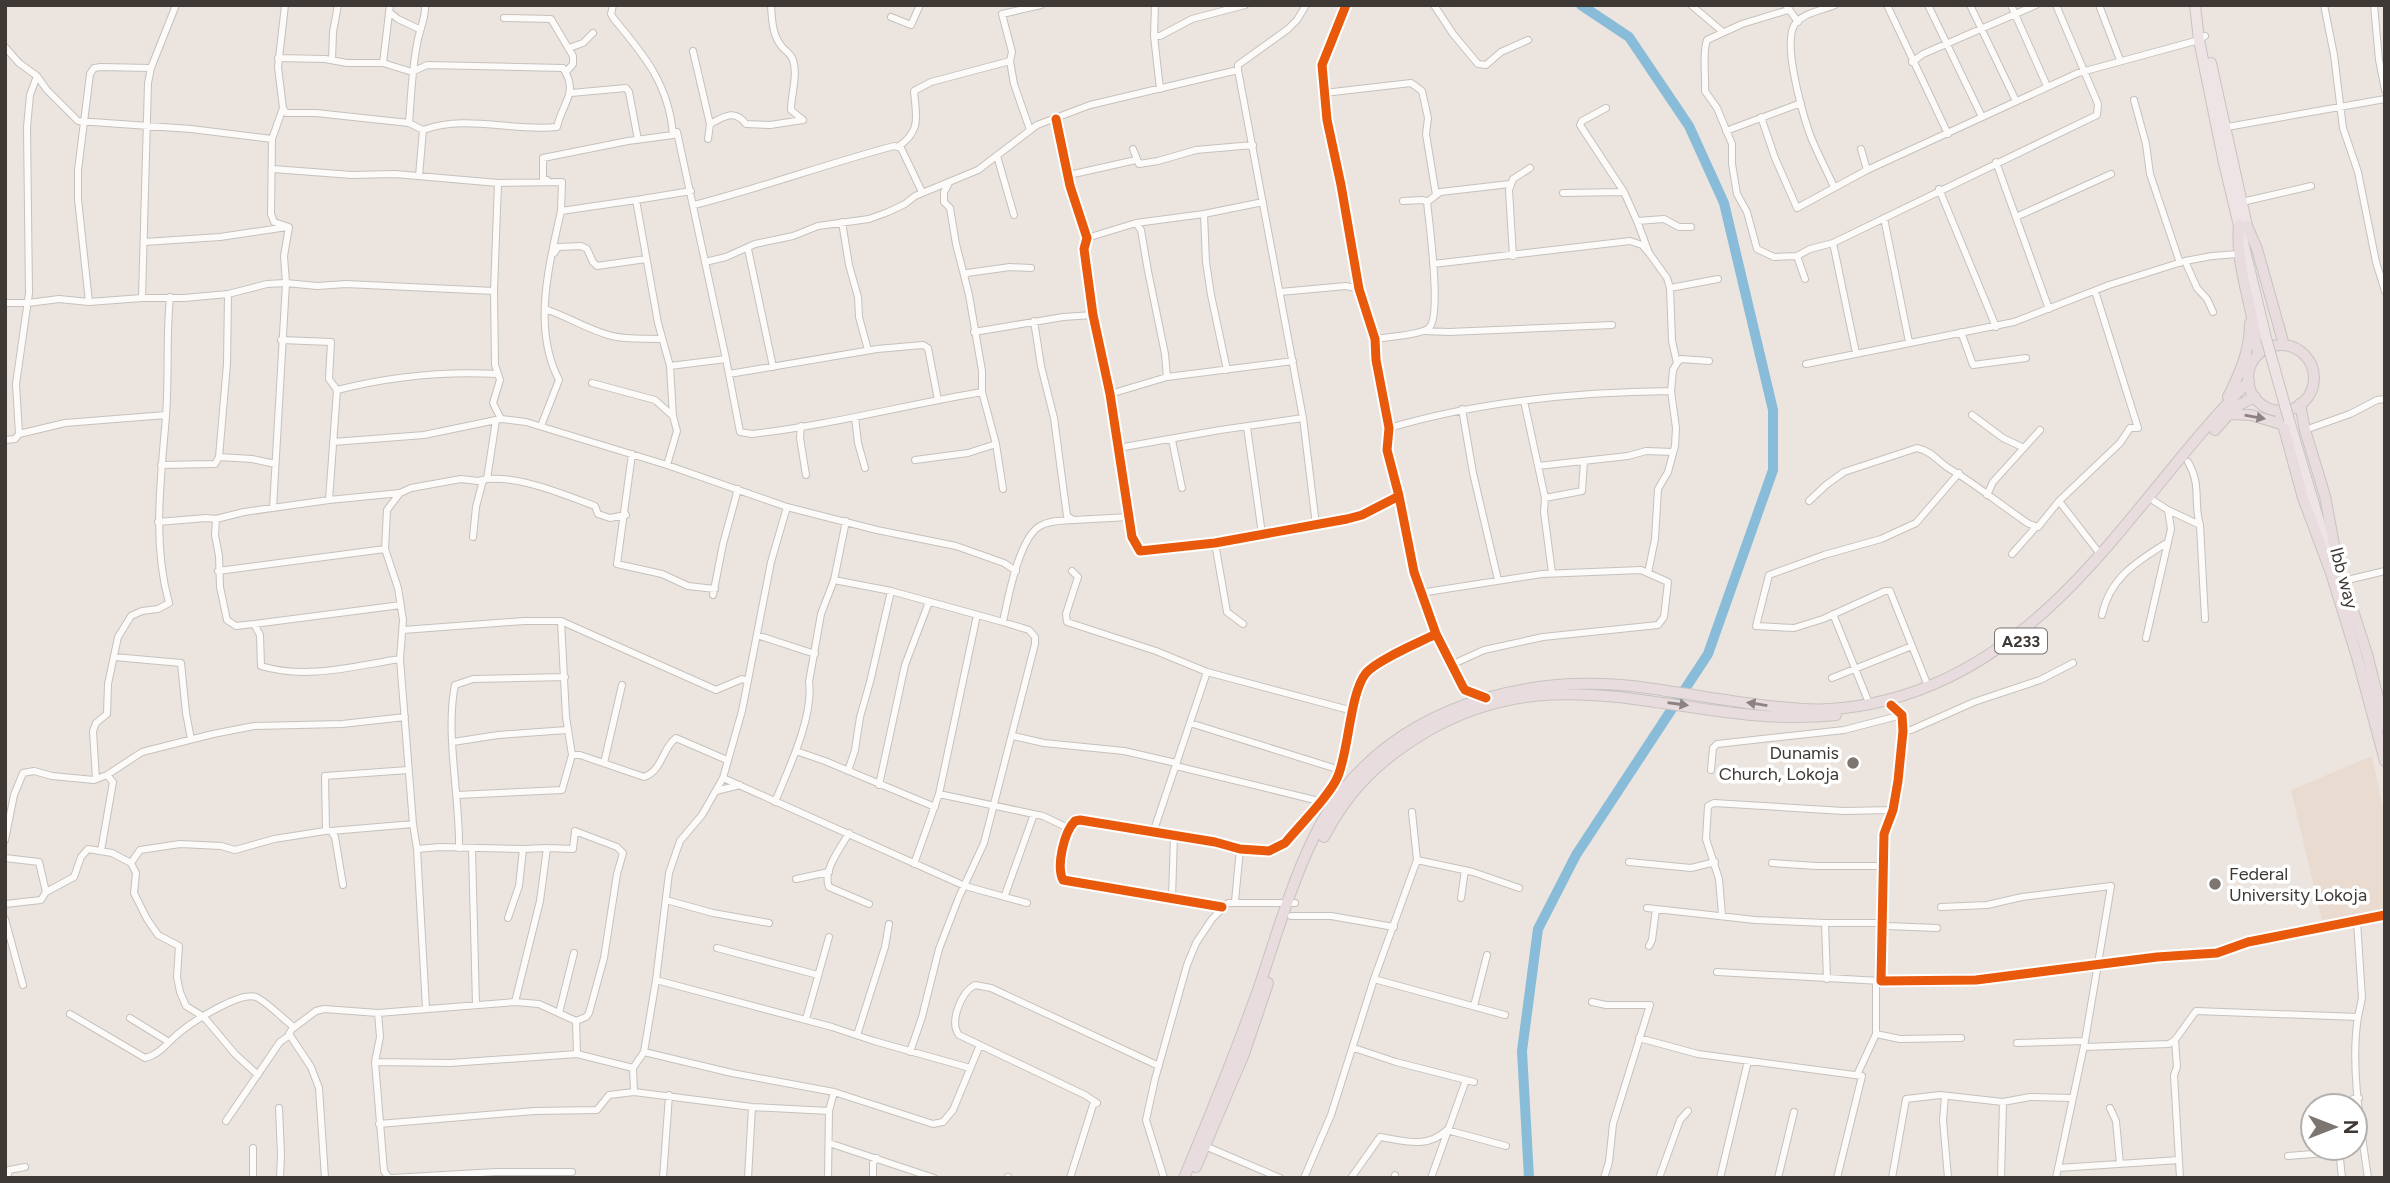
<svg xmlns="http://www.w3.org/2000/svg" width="2390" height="1183" font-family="Figtree,sans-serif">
<rect width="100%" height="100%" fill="#ece5df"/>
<path fill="#eadbd0" d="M2372,756L2385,818V910L2322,920L2291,790Z"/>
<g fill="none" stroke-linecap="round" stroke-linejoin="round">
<path stroke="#89bcd9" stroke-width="10" d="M1529,1178L1522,1051L1538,929L1576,855L1708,654L1773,470V410L1724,203L1689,126L1629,37L1581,5"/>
<g stroke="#c6c1bc" stroke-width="8">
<path id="minor" d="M771,5C772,20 772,36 783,48C787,52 791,54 793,60C798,75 791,95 791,110L803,120
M1155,5L1154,36L1160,89
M1346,5L1322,65L1327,120L1341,185L1359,289L1375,339L1376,360L1389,428L1387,450L1399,496L1414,572L1436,634L1463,687L1465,690L1485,698
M1434,5L1453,34L1478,64L1486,65L1501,52L1528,40
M1691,5L1723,32
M1786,5L1798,22
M1887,5L1948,134
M1928,5L1982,117
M1970,5L2016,101
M2011,5L2047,86
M2099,5L2120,60
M2324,5L2334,55L2343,128L2358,172L2376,262L2385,291
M2374,5L2379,60L2385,90
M1788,10L1742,24L1707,40C1702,53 1706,76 1705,91L1717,108L1732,144V164L1737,194L1747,212L1757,249L1774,257L1797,256
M389,12L398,19L419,29
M891,17L911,25L920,5
M504,18L551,19L573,56V64L566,72
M1154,36H1160L1192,19L1245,5
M5,47L19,63L37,76L47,90L78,121L191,129L272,139
M569,48L583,43L593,33
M693,51L710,124L708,139
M278,58L325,59L347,63H383L412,72L427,65L563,68C579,93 563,101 557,127C512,132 467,114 423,130L419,176
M332,60L333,32L338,5
M1912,62L1923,54L2036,5
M383,63L390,5
M1238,70L1303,418L1316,525
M571,93L626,88L629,92L638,140
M1324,93L1411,83L1422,91L1428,118L1426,134L1436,195
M2134,100L2146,144L2150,174L2180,263
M283,108L286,113H316L409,123L423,130
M1606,108L1582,121L1580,125L1624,192L1637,221L1664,219L1679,227H1691
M1761,117L1775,158L1797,208L1867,170L2078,73L2199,40L2205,36
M1056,119L1070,186L1087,238L1084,249L1093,315L1110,394L1132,537L1140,551L1215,543L1347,519L1362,515L1399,496
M409,123C411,96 412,70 417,44C419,30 426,19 425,5
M710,124C725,116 735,109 746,124L770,125L803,120
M2227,127L2385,99
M1030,130L1014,84L1010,61L1012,52L1002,14L1041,5
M1726,131L1801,103
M677,132L726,359
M898,147C922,130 916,117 914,91L931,82L1010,61
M1133,149L1139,164L1158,161L1196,150L1253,145
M1861,149L1867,170
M997,156L1014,215
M1996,162L2049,309
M273,169L352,175L395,174L498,183
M1069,175L1136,160
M547,180L543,179V158L628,141L673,135C669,85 645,56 614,19L611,14L613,5
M949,183L944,192V202L950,208L956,244L969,295L982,371V392L996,444L1003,489
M1834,187C1826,169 1816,151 1809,132C1802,111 1782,42 1795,24C1803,13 1823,10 1835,5
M1939,189L1996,327
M1563,193L1624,192
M636,200L691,191
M1427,202L1440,192L1510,184
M2242,202L2311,186
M694,205C761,188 826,164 894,146L901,148L922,192
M1204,214L1206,262L1211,295L1227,370
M2016,217L2111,174
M1884,218L1909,342
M1637,221L1649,253L1667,278L1670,288L1672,341L1677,363L1673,370L1671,391
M842,222L849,265L858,297L859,317L868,350
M1136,223L1141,230L1148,271L1165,354L1167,377
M1087,238L1136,223L1204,214L1263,202
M144,242L220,237L287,227
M1833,243L1856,353
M748,249L773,367
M554,253L558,247L581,246L587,249L593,262L597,266L646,259
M1513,256L1509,190L1513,179L1530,168
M2185,261L2197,288L2207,299L2213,312
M705,262L726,257L755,244L793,236L818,226L869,219L888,212L905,204L915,196L978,170L1037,125L1090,105L1238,70V65L1288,29L1297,20L1306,5
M1433,264L1630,241L1642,245L1649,253
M965,276L967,273L1010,267L1031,268
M1805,279L1797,256L1810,249L1833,243L2097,115L2098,104L2056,5
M1670,288L1718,279
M1280,292L1346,286L1359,289
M228,294L227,364L219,457L252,459L275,464
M142,298L148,83L151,68L176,5
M89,302L78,199V170L90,74L94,68L101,67L151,68
M5,303H28L59,299L89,302L142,298H184L228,294L267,284L286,283L317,286L346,284L494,291
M545,309C569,317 588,330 612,336C628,340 646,338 662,339
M1034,321L1041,366L1054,418L1067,516L1074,520L1129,517
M1425,331L1449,332L1612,325
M974,332L1063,317L1093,315
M1961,332L1973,365L2026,358
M1375,339C1387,337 1421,335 1429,328C1442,317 1429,221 1427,202L1423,200L1403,201
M1677,363L1681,359L1709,361
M1806,364L2014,322L2109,285L2185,261L2212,256L2238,254
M670,366L726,359L740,432L752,434C830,425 905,405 982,392
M729,374L877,349L923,345L928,348L938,400
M592,383L655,400L673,416
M337,390C388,377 445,371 498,374
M1110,394L1167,377L1293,361
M1524,401L1545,498L1544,512L1552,573
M1462,409L1473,473L1498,580
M1972,415L2003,438L2024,448
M855,417L858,443L865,468
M501,419L493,403L500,380L495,365L494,291L498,183L562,182L561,211L636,200L658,323L670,366L673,416L677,431L667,465
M541,426L559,380C532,328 549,266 561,211
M801,426L800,438L806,475
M1247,427L1262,534
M1389,428C1480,401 1576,392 1671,391L1676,428L1675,446L1668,472L1658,489L1655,539L1648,573
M2305,430L2350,414L2377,400L2385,399
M19,434L16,384L29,293L27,127L30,95L37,76
M5,440L15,439L19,434L65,423L166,415
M1172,440L1182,488
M333,442L424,435L501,419L526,422L667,465L787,507L877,530L956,546L1004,563L1016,571
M1118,448L1220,430L1303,418
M632,454L617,564L662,574L688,586L715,589
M915,460L968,453L996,444
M2188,462C2202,486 2193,502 2200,525L2205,619
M161,465L215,464L219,457
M1538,466L1628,456L1646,451L1673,452
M487,479C520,476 563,494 595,506L598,514L610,518L626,515
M1987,495L1993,482L2040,430
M1545,498L1582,491L1584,461
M329,500L400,493
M1809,501L1826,485L1844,472L1917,448C1932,451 1938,462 1950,469C1977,485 2002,506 2029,524L2038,527L2059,501L2120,443L2130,428H2138L2095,291
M2059,501L2100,554
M273,508L286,283L284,256L289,227L274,222L271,214L272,139L283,108L278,67L285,5
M2168,510L2200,525
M216,519L215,535L219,556L220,587L227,620L236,626L254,624L260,635L261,666C307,680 354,666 400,659
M158,522L206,518L216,519L244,512L329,500L337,390L329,379L331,342L281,340
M473,537L476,507L483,480
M1215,543L1227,612L1243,624
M2012,554L2035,528
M218,571L385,549
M1072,571L1078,577L1066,614L1067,622L1156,651L1207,672L1353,711
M834,580L891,591L1003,622L1029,630L1035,637V644L984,843L959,897L939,949L922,1017L910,1052
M2343,581L2385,571
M1420,593L1542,574L1641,570L1668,582L1664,617L1658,625L1543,637L1484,650L1453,664
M713,595L723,544L738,489
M1833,614L1869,703
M2102,615C2110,577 2138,561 2168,542
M1003,622C1008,598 1019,538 1040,526C1050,520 1061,521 1072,520
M254,624L401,605
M403,630L524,621H561L716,690L742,679L748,681
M757,635L815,654
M2146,638L2171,529L2168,510L2154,501
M114,657L181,663L186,713L191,739
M1832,678L1912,646
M1928,686L1890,591H1885L1823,619L1794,628L1756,626L1769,575L1824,555L1881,539L1916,523L1959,473
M1891,705L1902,715L1903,731L1898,781L1893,810L1884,834L1881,981L1976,980L2157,957L2217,953L2248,942L2385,915
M1190,723L1340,770
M1903,731L1911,730L1974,702L2040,680L2073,663
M1013,736L1044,743L1124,751L1176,763
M453,742L498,735L567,730
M796,751L825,761L935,807
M572,755H580L644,777C663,770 662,748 676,738L727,760
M604,763L622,685
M1176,766L1319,801
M1711,770L1713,748L1717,744L1844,730L1902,715
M848,771L855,750L860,717L870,682L891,591
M723,778L965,886L1027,903
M96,779L93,731L96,723L107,714L108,684L118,637L131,616L142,611L158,609L169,603C152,542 161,479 166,416C169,376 166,337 170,297
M879,785L905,665L929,602
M716,791L740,785
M939,794L1043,816L1068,828
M457,795L562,790L572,755L566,717L561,621
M775,802C788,770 814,716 809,682L821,614L834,580L846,521
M331,831L413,824
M849,833C841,847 822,871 829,887L869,904
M1153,833L1207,672
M5,840L14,795L23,773L34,771L52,776L94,780L107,775L142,752L213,734L254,726L342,724L405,717
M459,848C460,798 445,733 455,685L473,679L565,677
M547,848L573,849L575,831L617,847L623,853L617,874L604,958L589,1013L586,1017L576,1021L577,1054
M417,849L440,847L523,849L519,886L508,918
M472,849L476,1005
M101,851L113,782L107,775
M5,858L39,862L46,892L74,877L81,857L88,849L112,853L131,863L136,873L134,893L147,919L158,935L179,946L177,977L180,992L186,1006L204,1017L235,1054L258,1075
M1417,860L1473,872L1519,888
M1629,862L1691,868L1715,862
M131,863L140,850L180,844L221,846L235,850L274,839L325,831
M1772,863L1817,866H1883
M914,864L939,794L977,615
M796,879L829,872
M343,885L335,837L331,831L326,830L325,776L408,770
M1005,895L1034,814
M1172,898L1174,835
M1461,898L1465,870
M666,900L713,913L769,923
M1235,901L1240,849
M5,904L41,900L46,892
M1222,907L1063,880C1056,866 1064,832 1075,821L1080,820L1215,842L1240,849L1269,851L1285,843C1299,826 1331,794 1338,776C1349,749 1350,693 1366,673C1377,660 1420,642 1436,634
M1941,907L1987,905L2022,897L2111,886L2085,1041L2056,1178
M1647,908L1755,920L1825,923H1883L1887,926L1937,928
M1722,915L1719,879L1706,839L1708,806L1714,803L1844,811L1893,810
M1291,916H1331L1394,927
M5,919L23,985
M2357,921L2362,998L2358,1017
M1825,923L1827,979
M1649,946L1652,940L1656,909
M717,948L818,975
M1717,972L1881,981
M1374,979L1505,1015
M656,980L832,1027L874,1041L970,1068
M515,1002L540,901L547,848L523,849
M1592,1002L1606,1005H1650L1613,1124L1609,1162L1604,1178
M1474,1006L1487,955
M426,1008L417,849L413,824L400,659L403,620L398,588L385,549L387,510L400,493L411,488L461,479L478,481L487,479L496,420
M378,1013L380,1037L375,1062L384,1171L389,1178
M559,1013L574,953
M70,1014L145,1058C159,1055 168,1042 179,1033C192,1022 240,991 256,997C266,1001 284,1020 294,1027
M130,1018L169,1042
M806,1019L829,937
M1876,1034L1900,1039L1961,1038
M857,1035L885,947L889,924
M1639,1038L1698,1054L1862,1076L1837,1178
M2175,1040L2177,1067L2174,1075L2180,1178
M2017,1043L2085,1041
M2084,1047L2169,1044L2175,1040L2196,1011L2358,1017C2350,1065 2361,1129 2368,1178
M1354,1048L1396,1062L1474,1082
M644,1052L732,1073L834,1092L933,1124L943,1122L953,1110L980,1045
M375,1062L450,1063L577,1054L633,1068
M1857,1075L1876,1034V981
M634,1092L633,1068L644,1052L656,980L669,873L680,841L702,815L723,778L742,711L771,562L787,507
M1945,1096L1943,1120L1948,1178
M2348,1106L2353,1099L2359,1098
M279,1108L281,1155L280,1178
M2110,1108L2116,1121L2120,1164
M226,1121L280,1042L290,1035
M379,1124L535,1111L597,1110L609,1095L634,1092L752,1107L829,1111
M829,1143L934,1178
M1205,1146L1280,1178
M253,1148V1178
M2339,1149L2342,1178
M2288,1156L2338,1152
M2058,1168L2179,1160
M7,1178L9,1170L25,1167
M325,1178L319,1088L311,1067L289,1034L292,1029L316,1011L324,1009L378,1013L515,1002L539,1004L576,1021
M392,1178L496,1172H572
M663,1178L669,1095
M748,1178L752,1107
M828,1178L829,1111L834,1092
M873,1178V1163L877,1158
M1008,1178V1177
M1070,1178L1093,1105L1097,1103L1085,1095L959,1035C949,1022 961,992 975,985L991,988L1159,1066
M1164,1178L1146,1120L1155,1079L1187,965L1196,943L1212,919L1228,903H1295
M1304,1178L1331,1115L1374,979L1417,860L1412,812
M1351,1178L1380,1137C1405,1141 1427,1149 1447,1130L1506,1146
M1394,1178L1395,1175
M1431,1178L1466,1080
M1659,1178L1680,1120L1688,1111
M1720,1178L1748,1061
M1778,1178L1794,1112
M1892,1178L1906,1099L1940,1095L2003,1102L2030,1097L2071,1098
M2001,1178L2003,1102"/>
</g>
<g stroke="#c6c3c0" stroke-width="12">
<path id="primary" d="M2195,5L2199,40L2224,163L2266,338
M2211,63L2249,235
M2289,420L2329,555"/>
</g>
<g stroke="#c6c3c0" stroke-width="12">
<path id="trunk" d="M2239,225C2235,269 2255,311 2258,355
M2247,226L2257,249L2284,345
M2248 378a33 33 0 1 1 66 0a33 33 0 1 1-66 0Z
M2228,397C2240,373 2250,351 2250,323
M2300,404L2305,430L2325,496L2337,561L2367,654L2385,726
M2279,410L2303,498L2331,573L2357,657L2385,761
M2228,414L2251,415L2281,424
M2215,430L2235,407L2255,397
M1324,837C1348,791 1376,763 1421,735C1565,647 1687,731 1836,715
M1196,1167L1244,1054L1268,983
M1184,1178C1210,1116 1235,1054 1258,990C1280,926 1303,837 1347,785C1420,699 1540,673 1647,688C1699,695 1751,706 1803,709C1845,712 1895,701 1934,684C2074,624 2146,484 2249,381"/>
</g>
<use href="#minor" stroke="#fcfbfa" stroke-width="6"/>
<use href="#primary" stroke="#eee4e5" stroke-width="10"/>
<use href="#trunk" stroke="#e9dcde" stroke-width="10"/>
<g stroke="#c6c3c0" stroke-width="12" stroke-linecap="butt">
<path id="primary-bridge" d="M2266,338L2289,420"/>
</g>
<use href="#primary-bridge" stroke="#eee4e5" stroke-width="10"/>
<g stroke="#fff" stroke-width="13">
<path id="cycleway" d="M1346,5L1322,65L1327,120L1341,185L1359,289L1375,339L1376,360L1389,428L1387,450L1399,496L1414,572L1436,634L1463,687L1465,690L1486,698
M1056,119L1070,186L1087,238L1084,249L1093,315L1110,394L1132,537L1140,551L1215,543L1347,519L1362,515L1399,496
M1891,705L1902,715L1903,731L1898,781L1893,810L1884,834L1881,981L1976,980L2157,957L2217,953L2248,942L2385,915
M1222,907L1063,880C1056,866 1064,832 1075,821L1080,820L1215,842L1240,849L1269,851L1285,843C1299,826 1331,794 1338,776C1349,749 1350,693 1366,673C1377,660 1420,642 1436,634"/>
</g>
<use href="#cycleway" stroke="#e8590c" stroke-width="9"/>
</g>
<defs><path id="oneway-solid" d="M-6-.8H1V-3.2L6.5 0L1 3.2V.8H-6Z" transform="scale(1.75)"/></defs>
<g fill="#8c8281">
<use href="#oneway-solid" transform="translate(2255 417) rotate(10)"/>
<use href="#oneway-solid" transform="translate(1678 704) rotate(8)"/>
<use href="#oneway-solid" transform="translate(1757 704) rotate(-171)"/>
</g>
<g fill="#7c7570" stroke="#fff" stroke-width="2.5">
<circle cx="1853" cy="763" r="7"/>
<circle cx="2215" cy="884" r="7"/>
</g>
<g text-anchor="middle" stroke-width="7" stroke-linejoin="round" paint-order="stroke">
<rect fill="#fff" stroke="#797472" stroke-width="2" x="1995" y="628.5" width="52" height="25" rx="5"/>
<g font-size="16" font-weight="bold" fill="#3f3935">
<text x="2021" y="647">A233</text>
</g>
<g font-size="18" fill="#3f3935" stroke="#fff">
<text transform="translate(2344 578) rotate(75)" y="6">Ibb way</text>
</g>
<g font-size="18" fill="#3f3935" stroke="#fff" text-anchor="end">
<text x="1839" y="759">Dunamis<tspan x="1839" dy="21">Church, Lokoja</tspan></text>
<text x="2229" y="880" text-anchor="start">Federal<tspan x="2229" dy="21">University Lokoja</tspan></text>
</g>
</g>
<rect width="2390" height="1183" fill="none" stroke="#3f3935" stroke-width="14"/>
<g transform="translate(2334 1127) rotate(90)"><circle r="33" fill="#ffffff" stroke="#b2b0ae" stroke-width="2"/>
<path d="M0-5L12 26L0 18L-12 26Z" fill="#7c7570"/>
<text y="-10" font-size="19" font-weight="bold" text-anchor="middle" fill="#3f3935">N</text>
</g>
</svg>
